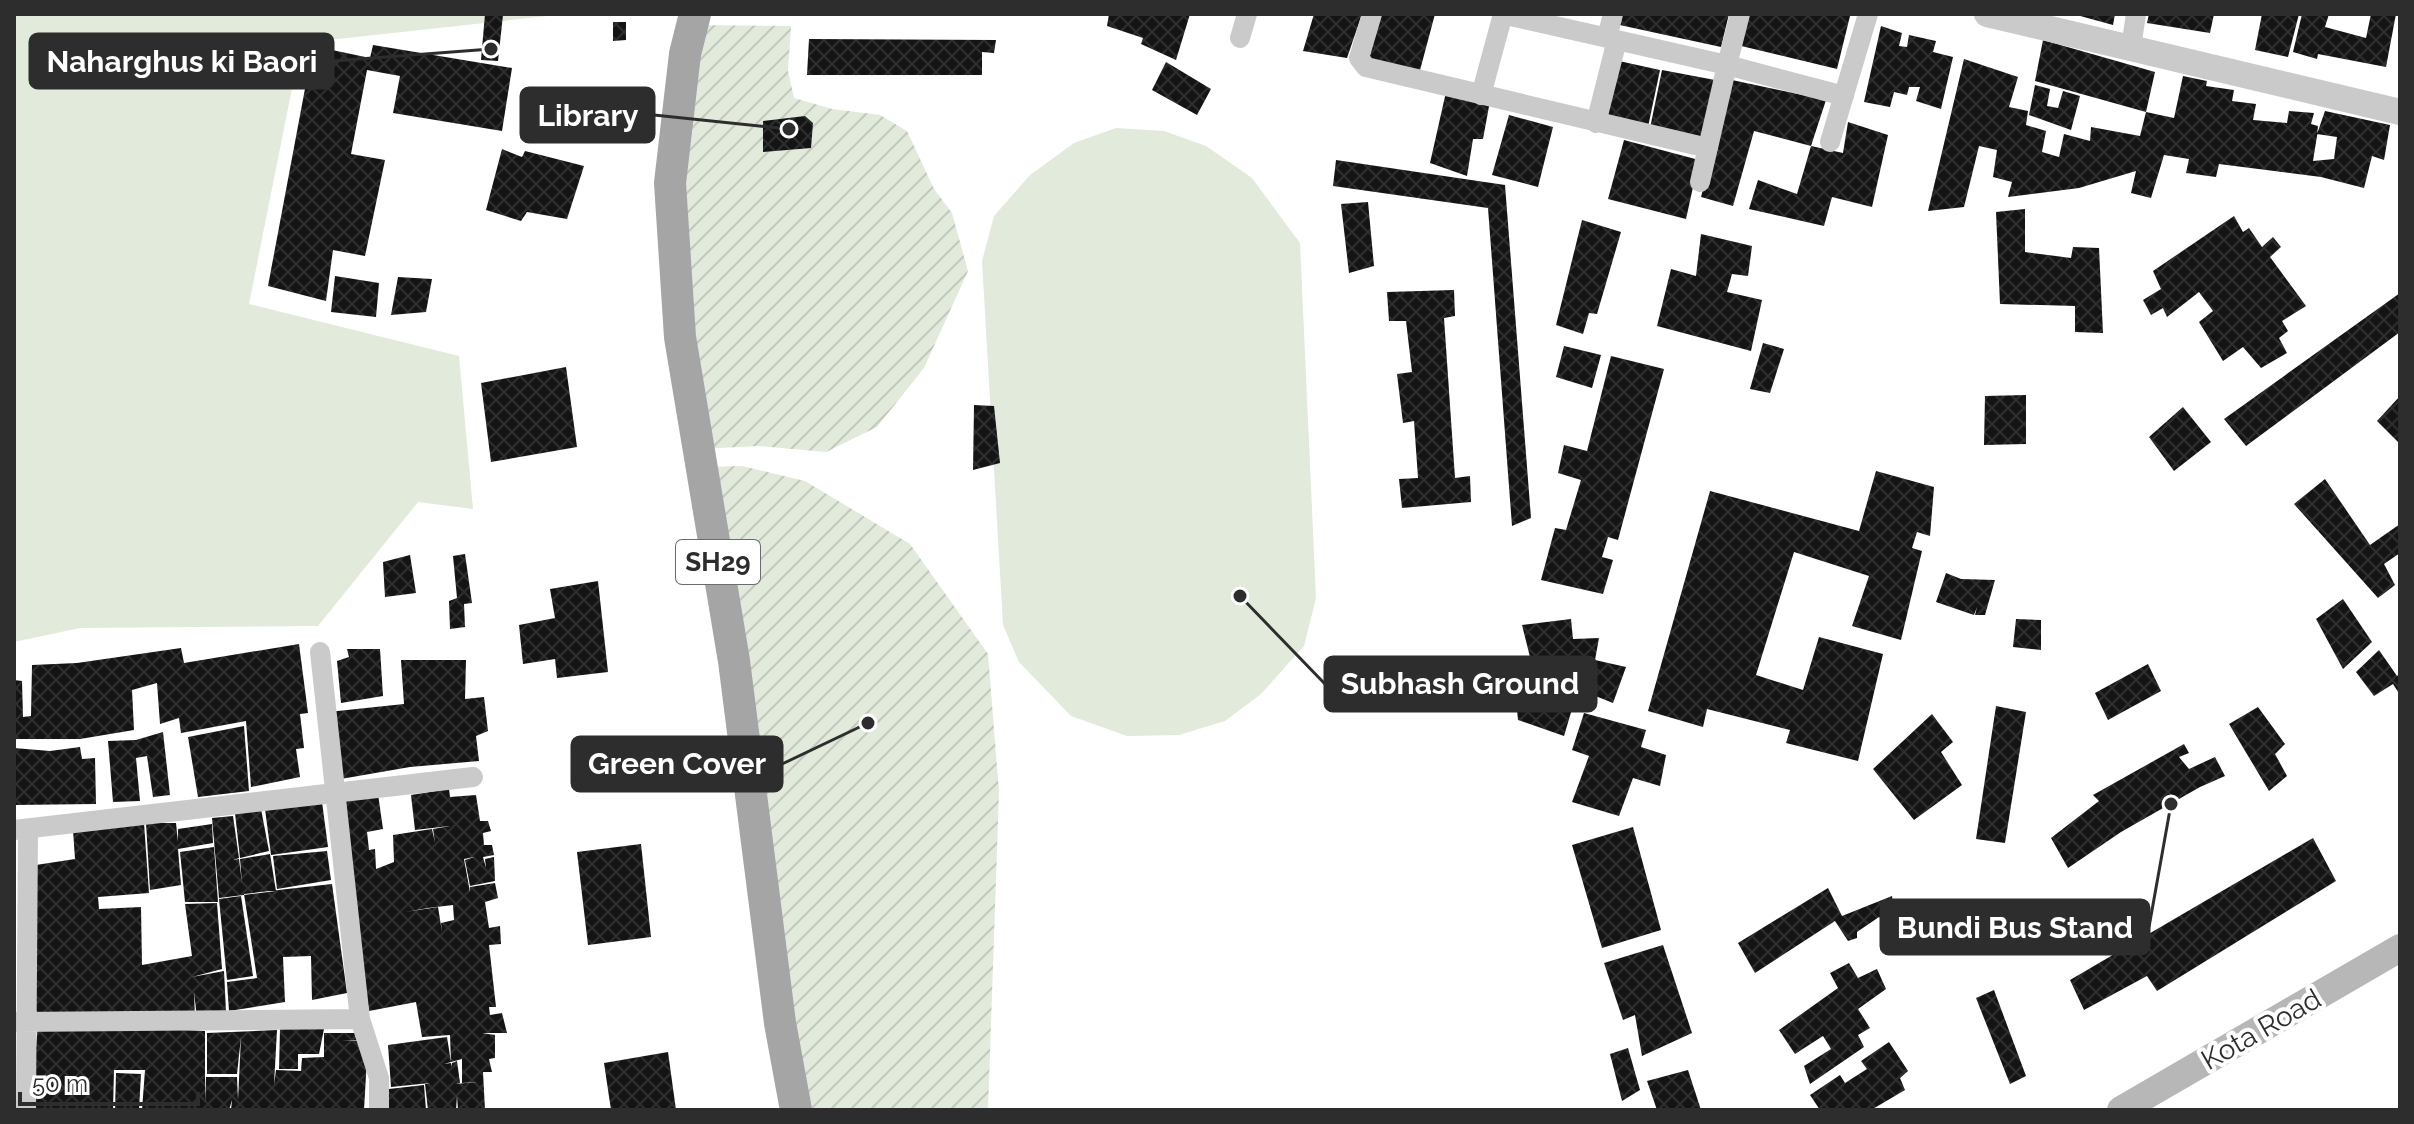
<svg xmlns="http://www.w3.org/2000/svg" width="2414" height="1124" font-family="Raleway,sans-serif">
<defs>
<pattern id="garden-furrows" width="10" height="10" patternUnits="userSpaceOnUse" patternTransform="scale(2)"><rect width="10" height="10" fill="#e1eadb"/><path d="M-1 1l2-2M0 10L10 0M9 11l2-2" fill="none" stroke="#c1c9bc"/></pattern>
<pattern id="building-cross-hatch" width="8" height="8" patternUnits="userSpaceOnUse" patternTransform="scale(2)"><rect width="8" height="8" fill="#141414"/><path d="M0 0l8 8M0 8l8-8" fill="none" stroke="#2e2e2e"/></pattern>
</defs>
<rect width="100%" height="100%" fill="#fff"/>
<path fill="url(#garden-furrows)" d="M692,25L791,26L788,71L794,98L832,109L880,115L907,131L934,189L952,213L968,271L924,368L877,427L826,452L758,446L699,449L680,337Z
M742,466L805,481L910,544L988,654L999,792L988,1110H805L702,467Z"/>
<path fill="#e1eadb" d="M14,14H566L301,43L249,304L459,356L473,509L418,502L318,626L80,628L14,642Z
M1116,128L1164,131L1206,146L1252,178L1300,243L1316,598L1304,646L1261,694L1225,721L1179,735L1127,736L1071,716L1019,662L1003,625L982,261L994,216L1030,175L1074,143Z"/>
<path fill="url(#building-cross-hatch)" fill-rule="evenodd" d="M485,14L503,15L498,61L481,60Z
M1109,14H1190L1176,60L1141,44L1143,38L1107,26Z
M1314,14H1362L1347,58L1303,51Z
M1380,14H1435L1419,74L1369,59Z
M1618,14H1729L1721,47L1615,24Z
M1745,14L1850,16L1837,69L1737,45Z
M2073,14H2115L2113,25Z
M2149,14H2214L2210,33L2147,23Z
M2262,14H2299L2288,57L2255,50Z
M2302,14H2329L2325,27L2366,38L2371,14H2396L2386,67L2318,54L2317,59L2293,52Z
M613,22H626V40L613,41Z
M1881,26L1902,33L1899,46L1907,47L1909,35L1936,41L1933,52L1953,57L1941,109L1916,101L1920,87H1909L1907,95L1894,92L1890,107L1864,102Z
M809,39L996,40L994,53L982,52V75H807Z
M2043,40L2155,72L2146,112L2035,81Z
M373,45L512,68L502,131L393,113L400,76L367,70L351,154L385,160L365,256L333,250L326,301L268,286L313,46L370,58Z
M1964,59L2018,77L2009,107L2028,111L2026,125L2046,131L2042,152L2059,157L2064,134L2090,141L2091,127L2140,136L2146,112L2174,118L2183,76L2207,81L2206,86L2234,90L2232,101L2256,104L2253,120L2287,123L2289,111L2314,113L2311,124L2318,126L2317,136L2313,161L2334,159L2337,137L2317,134L2325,111L2390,125L2384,160L2372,156L2364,188L2321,177L2219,164L2216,177L2186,173L2189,159L2164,155L2151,198L2131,193L2136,171L2079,188L2008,197L2012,182L1993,177L1997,150L1979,146L1964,207L1928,211Z
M1619,61L1660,70L1648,127L1606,118Z
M1166,62L1211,89L1197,115L1152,90Z
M1662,70L1715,80L1701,139L1650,128Z
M1732,80L1826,100L1811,146L1754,131L1733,206L1701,197Z
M2035,85L2050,89L2047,106L2058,108L2063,91L2080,96L2071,130L2029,115Z
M1446,92L1490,101L1483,139H1473L1467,176L1430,163Z
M1509,115L1553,127L1538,187L1492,175Z
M805,116L813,123L811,148L763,152V121Z
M1848,122L1888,135L1872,207L1832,197L1824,226L1749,209L1758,180L1797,194L1811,146L1843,153Z
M1624,140L1699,160L1686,219L1608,199Z
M502,149L522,157L525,151L584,166L567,219L527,212L521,221L486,210Z
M1336,160L1505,185L1531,518L1512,526L1488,208L1333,186Z
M1368,202L1374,266L1349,273L1341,204Z
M2025,209V252L2071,258L2073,247L2099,248L2103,333L2075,332V306L2000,304L1996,212Z
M2234,216L2243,232L2249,228L2262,247L2273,237L2281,247L2270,257L2306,306L2282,321L2288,331L2279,338L2287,353L2261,368L2243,347L2223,361L2199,322L2213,311L2199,292L2167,317L2163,308L2151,315L2143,300L2161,289L2153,271Z
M1582,220L1621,232L1597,314L1589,313L1583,334L1556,325Z
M1701,234L1752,246L1748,276L1732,274L1727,292L1762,300L1751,351L1657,326L1671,269L1696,276Z
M335,276L379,283L376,317L331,312Z
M398,277L432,279L426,312L391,315Z
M1454,290L1455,316L1444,318L1455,478L1470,476L1471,502L1402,508L1399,479L1418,478L1414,421L1403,423L1397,374L1412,372L1406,321H1389L1387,292Z
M2400,293V332L2246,446L2224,419Z
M1763,343L1784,349L1770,393L1750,389Z
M1564,346L1601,355L1592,388L1556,377Z
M1611,356L1664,369L1618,540L1608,537L1602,557L1613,560L1603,594L1541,580L1555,528L1566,530L1581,480L1558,473L1564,445L1587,451Z
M566,367L577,447L491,462L481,383Z
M2026,395V444L1984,445L1985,396Z
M2400,396V444L2377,421Z
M974,405L994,406L1000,463L973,470Z
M2183,407L2211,442L2174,471L2149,437Z
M1876,471L1934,487L1930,536L1917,532L1912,548L1922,551L1901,640L1852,626L1869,576L1794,552L1756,675L1803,690L1819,637L1883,654L1858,761L1786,743L1790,730L1707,709L1703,727L1648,711L1710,491L1859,531Z
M2325,479L2370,545L2400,524V553L2384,564L2395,585L2378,598L2294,504Z
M465,554L472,603L464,604L465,627L450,629L449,601L457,598L453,556Z
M410,555L416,593L385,597L383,562Z
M1946,573L1961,579L1995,580L1985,615H1975L1977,607L1974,615L1936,602Z
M598,581L608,672L557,678L555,659L523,664L519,625L555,618L550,589Z
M2343,599L2372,642L2343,669L2316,619Z
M1571,619L1573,639L1599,638L1595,660L1626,667L1613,703L1578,689L1564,736L1518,720L1514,680L1534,673L1522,625Z
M2016,619L2041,620V650L2013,647Z
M299,644L308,713L300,714L304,748L296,749L300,777L251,787L246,721L181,733L179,718L160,724L157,683L132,690L134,730L80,739H14V680L22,681L23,717L31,716L32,665L77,663L181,648L184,663Z
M347,649H380L383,696L341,703L337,661L349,657Z
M2379,650L2397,676L2400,673V695L2393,684L2374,696L2356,672Z
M401,660H466L465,699L484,697L488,731L476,736L479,761L410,767L335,780L328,712L404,704Z
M2148,664L2161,691L2108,720L2095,693Z
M1996,706L2026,712L2005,843L1976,839Z
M2258,707L2285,744L2275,754L2287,776L2269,791L2229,724Z
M1584,713L1646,730L1641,747L1666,755L1660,786L1633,778L1619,816L1572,802L1589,756L1572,750Z
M1932,714L1953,742L1941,752L1962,785L1914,820L1873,769Z
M244,726L249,791L198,797L188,737Z
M163,732L170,795L153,797L147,756L136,758L140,801L113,802L108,741L136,740Z
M2184,744L2189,753L2179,757L2189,769L2215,757L2225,776L2200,787L2121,832L2068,868L2051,838L2099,801L2093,795Z
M80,747L82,759L95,758L96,804L14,805V748L50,751Z
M449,789L450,797L476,795L480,821H488L491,831L483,833L484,845H492L494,855L483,857L486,868L485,859L494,857L495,881L470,886L465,860L474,857L464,859L470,892V887L495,883L498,898L485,902L489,928L500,926L501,944L489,945L496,1007H489L490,1015L502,1013L507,1033H482L495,1035V1058L489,1059L492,1072H483L485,1110H458L457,1096L456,1110H428L425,1084L430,1083L391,1087L388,1045L447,1037L451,1062L444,1064L451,1063L452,1067V1063L457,1061L460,1083L455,1084L477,1082L462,1083V1059L451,1062L450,1035L422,1037L416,1002L369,1011L338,801L378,794L383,829L367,832L369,850L375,849L376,869L394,862L393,835L432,829L435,843L433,829L450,826L415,830L411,795ZM453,905L454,920L441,923L442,932L438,907L405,912L428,908Z
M322,802L328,847L271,855L265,809Z
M261,809L269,851L240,858L235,813Z
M233,816L239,858L233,860L239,859L242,883L240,859L270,854L276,891L219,898L212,818Z
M144,823L149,893L98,897L99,909L141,907L142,965L192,956L185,904L217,903L222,969L192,977L224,971L226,1012L197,1018L194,992L195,1017L33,1014L36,865L75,859L73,830Z
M146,823H176L178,842V829L212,824L213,843L178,849L181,885L150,890Z
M1633,827L1661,930L1602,948L1572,845Z
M2313,838L2336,881L2157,991L2147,976L2084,1010L2070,980Z
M641,844L651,937L588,945L577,852Z
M214,847L218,902H185L180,852Z
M327,851L331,880L277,889L273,856Z
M332,884L347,993L312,1000L311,956L283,957L285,1002L229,1011L227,982L257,978L244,894Z
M1828,888L1842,916L1892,896L1894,912L1884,921L1879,917L1857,932V938L1848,941L1835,921L1755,973L1738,943Z
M241,896L253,976L227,980L219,899Z
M1663,945L1692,1033L1642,1056L1635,1015L1623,1020L1604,963Z
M1849,963L1858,978L1877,969L1886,989L1858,1009L1870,1028L1858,1035L1864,1047L1810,1084L1804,1066L1831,1049L1823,1036L1795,1054L1779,1030L1838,988L1830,973Z
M1994,990L2026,1076L2010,1084L1976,998Z
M38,1023L205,1031V1103L206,1077H237L238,1100L241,1037L237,1074H207V1033L277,1030L274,1085L276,1070L301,1071L302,1058L324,1057V1033H367V1040L342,1041H368L364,1110H231L232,1100L229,1110H142L145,1070H114L113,1110H31Z
M280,1029H324L319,1054H298V1069H279Z
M1889,1042L1908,1071L1900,1078L1905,1090L1871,1110H1820L1810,1095L1840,1075L1845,1083L1867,1069L1861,1061Z
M1628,1048L1640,1090L1622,1101L1610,1054Z
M668,1052L676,1110H611L604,1063Z
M1688,1070L1701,1110H1657L1647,1081Z
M116,1073L141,1074L139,1110H115Z
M424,1085L426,1110H380V1090Z"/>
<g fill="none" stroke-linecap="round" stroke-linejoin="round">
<path stroke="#cacaca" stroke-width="20" d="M1372,14L1359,58L1366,67L1708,148
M1502,14L1727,65L1740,14
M1240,38L1247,14
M1607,38L1613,14
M2131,48L2136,14
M1481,95L1503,14
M1596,123L1617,40
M1830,142L1868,14
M1700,182L1727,65L1844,96
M320,652L360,1019L379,1078V1110
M14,830L473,777
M14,1022L360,1019
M26,1110L28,830"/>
<path stroke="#cacaca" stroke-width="26" d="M1987,14L2400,112"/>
<path stroke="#b7b7b7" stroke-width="28" d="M2121,1110L2400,948"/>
<path stroke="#a5a5a5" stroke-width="32" d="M695,14L685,54L670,183L680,337L734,661L780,1023L796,1110"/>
</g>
<g text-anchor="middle" stroke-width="8" stroke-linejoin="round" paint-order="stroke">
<rect fill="#fff" stroke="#6c6c6c" stroke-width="2" x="676" y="540" width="84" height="44" rx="6"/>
<g font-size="26" font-weight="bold" fill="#2d2d2d">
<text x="718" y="571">SH29</text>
</g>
<g font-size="28" fill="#2d2d2d" stroke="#fff">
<text transform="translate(2261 1029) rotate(-30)" y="10">Kota Road</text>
</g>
</g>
<path fill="none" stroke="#2d2d2d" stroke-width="3" d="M491 49L333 61M789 129L654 115M1240 596L1325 684M868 723L782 764M2171 804L2149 927"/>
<g fill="#2d2d2d" stroke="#fff" stroke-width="3">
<circle cx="491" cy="49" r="8"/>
<circle cx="789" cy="129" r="8"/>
<circle cx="1240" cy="596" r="8"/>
<circle cx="868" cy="723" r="8"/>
<circle cx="2171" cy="804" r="8"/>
</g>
<g fill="#2d2d2d" stroke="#2d2d2d" stroke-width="3">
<rect x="30" y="34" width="303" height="54" rx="8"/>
<rect x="521" y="88" width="133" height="54" rx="8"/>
<rect x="1325" y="657" width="271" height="54" rx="8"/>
<rect x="572" y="737" width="210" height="54" rx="8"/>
<rect x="1881" y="900" width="268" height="54" rx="8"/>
</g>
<g font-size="30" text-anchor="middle" font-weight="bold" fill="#fff">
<text x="182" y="72">Naharghus ki Baori</text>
<text x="588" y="126">Library</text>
<text x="1460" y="694">Subhash Ground</text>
<text x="677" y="774">Green Cover</text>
<text x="2015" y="938">Bundi Bus Stand</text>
</g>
<rect width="2414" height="1124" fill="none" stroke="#2d2d2d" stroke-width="32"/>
<path d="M20 1092v12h178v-12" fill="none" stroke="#2d2d2d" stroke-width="4"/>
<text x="32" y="1092" font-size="24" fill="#2d2d2d" stroke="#ffffff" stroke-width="6" paint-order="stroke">50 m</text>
</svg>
